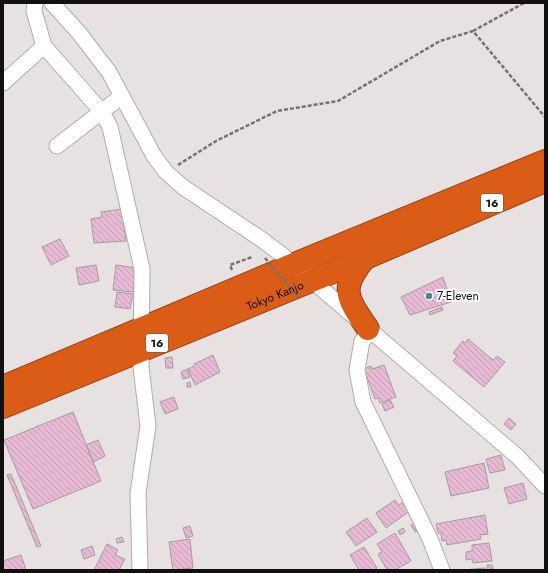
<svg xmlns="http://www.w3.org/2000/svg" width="548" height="573" font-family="Jost,sans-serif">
<defs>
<pattern id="building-back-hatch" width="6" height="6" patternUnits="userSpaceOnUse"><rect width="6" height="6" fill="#e7b9d5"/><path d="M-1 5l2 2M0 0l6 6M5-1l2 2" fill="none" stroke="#c59eb6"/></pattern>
</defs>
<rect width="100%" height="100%" fill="#e7e1e2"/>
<path fill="url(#building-back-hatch)" stroke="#a39ea1" d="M122,209L126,241L94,243L91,219L102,217L101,212Z
M60,239L69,256L51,265L42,247Z
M96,265L99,281L79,285L76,268Z
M116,265L136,268L133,292L113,290Z
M443,277L451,302L410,315L401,297Z
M117,292L133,294L130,309L115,307Z
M442,307L443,310L430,315L429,312Z
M468,339L493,360L497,356L505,362L484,387L453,361L457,356L453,353L463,341L465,343Z
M213,355L220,372L195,385L188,369L194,366V364Z
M172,357L173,368H166L165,358Z
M384,365L396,397L380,403L378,398L375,399L364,369L371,366L372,369Z
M187,369L190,377L183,379L181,372Z
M190,382L191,387H187V383Z
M174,397L178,409L165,414L160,402Z
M390,400L394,407L385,411L382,404Z
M73,412L101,481L33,509L4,440Z
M509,418L516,424L511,430L504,424Z
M98,440L105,456L93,462L86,445Z
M501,455L505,470L490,473L486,459Z
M484,463L489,488L451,496L445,472Z
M11,474L41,546L37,547L7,475Z
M523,483L527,499L509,504L504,488Z
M395,500L399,505L403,502L410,511L386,528L376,513Z
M485,515L488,534L480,535L481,539L447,545L446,540L442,541L441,533H438L436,524Z
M367,518L377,532L356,546L346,532Z
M415,523L419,531L415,532L411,525Z
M190,526L193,536L186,538L183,528Z
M403,528L405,532L400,535L398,531Z
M395,533L411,561L395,570H387L378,554L382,552L377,544Z
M122,537L124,542L117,543L116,539Z
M190,539L193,568L173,570L169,542Z
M489,543L492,561L473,563L472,559L466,560V552L472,551V545Z
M107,544L118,550L115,555L125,559L119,570H94Z
M92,546L95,555L84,559L81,550Z
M364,547L377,568L374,570H359L350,555Z
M21,555L26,570H3V561Z
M487,565H492L493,569L487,570Z
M485,568V570H463Z"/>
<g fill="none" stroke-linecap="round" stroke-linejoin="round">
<g stroke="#b1acac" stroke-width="17">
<path id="minor" d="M35,3L34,11L44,46L102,112L110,127L142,269L141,367L148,426L138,493L140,570
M52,3L80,34L109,72L154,156L166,172L183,187L261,239L281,254L518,457L545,486
M3,83L44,46
M57,146L122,96
M371,331L362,341L357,370L363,402L430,539L442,570"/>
</g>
<g stroke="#944114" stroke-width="24">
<g id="highway">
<path d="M365,258C339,289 347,298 368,329"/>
<path d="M3,387L292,265L545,161"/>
<path id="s1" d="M3,407L333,272L545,181"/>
</g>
</g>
<path stroke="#767273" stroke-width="2.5" stroke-dasharray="4 2" stroke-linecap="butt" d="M473,31L524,3
M178,165L216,141L277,111L338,101L440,41L473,31L545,117
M232,270L230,265L252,257"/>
<use href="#minor" stroke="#fff" stroke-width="15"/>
<use href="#highway" stroke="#db5c16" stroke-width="22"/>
<path stroke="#767273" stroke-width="2.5" stroke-dasharray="4 2" stroke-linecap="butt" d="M265,258L300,299"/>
</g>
<circle fill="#468899" stroke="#fff" stroke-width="1.5" cx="429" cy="296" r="4"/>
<g text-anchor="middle" stroke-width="4" stroke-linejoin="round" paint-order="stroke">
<g fill="#fff" stroke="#585758" stroke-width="1">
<rect x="481" y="194" width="22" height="18" rx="3"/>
<rect x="146" y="334" width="22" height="18" rx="3"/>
</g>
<g font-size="11" font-weight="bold" fill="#110f10">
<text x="492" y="207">16</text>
<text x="157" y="347">16</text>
</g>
<g font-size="12" fill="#110f10" stroke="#fff">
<text dy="4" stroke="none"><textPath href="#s1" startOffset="294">Tokyo Kanjo</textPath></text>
</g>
<g font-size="12" fill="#110f10" stroke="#fff" text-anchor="start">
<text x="437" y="300">7-Eleven</text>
</g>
</g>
<rect width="548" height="573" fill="none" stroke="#110f10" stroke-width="8"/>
</svg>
